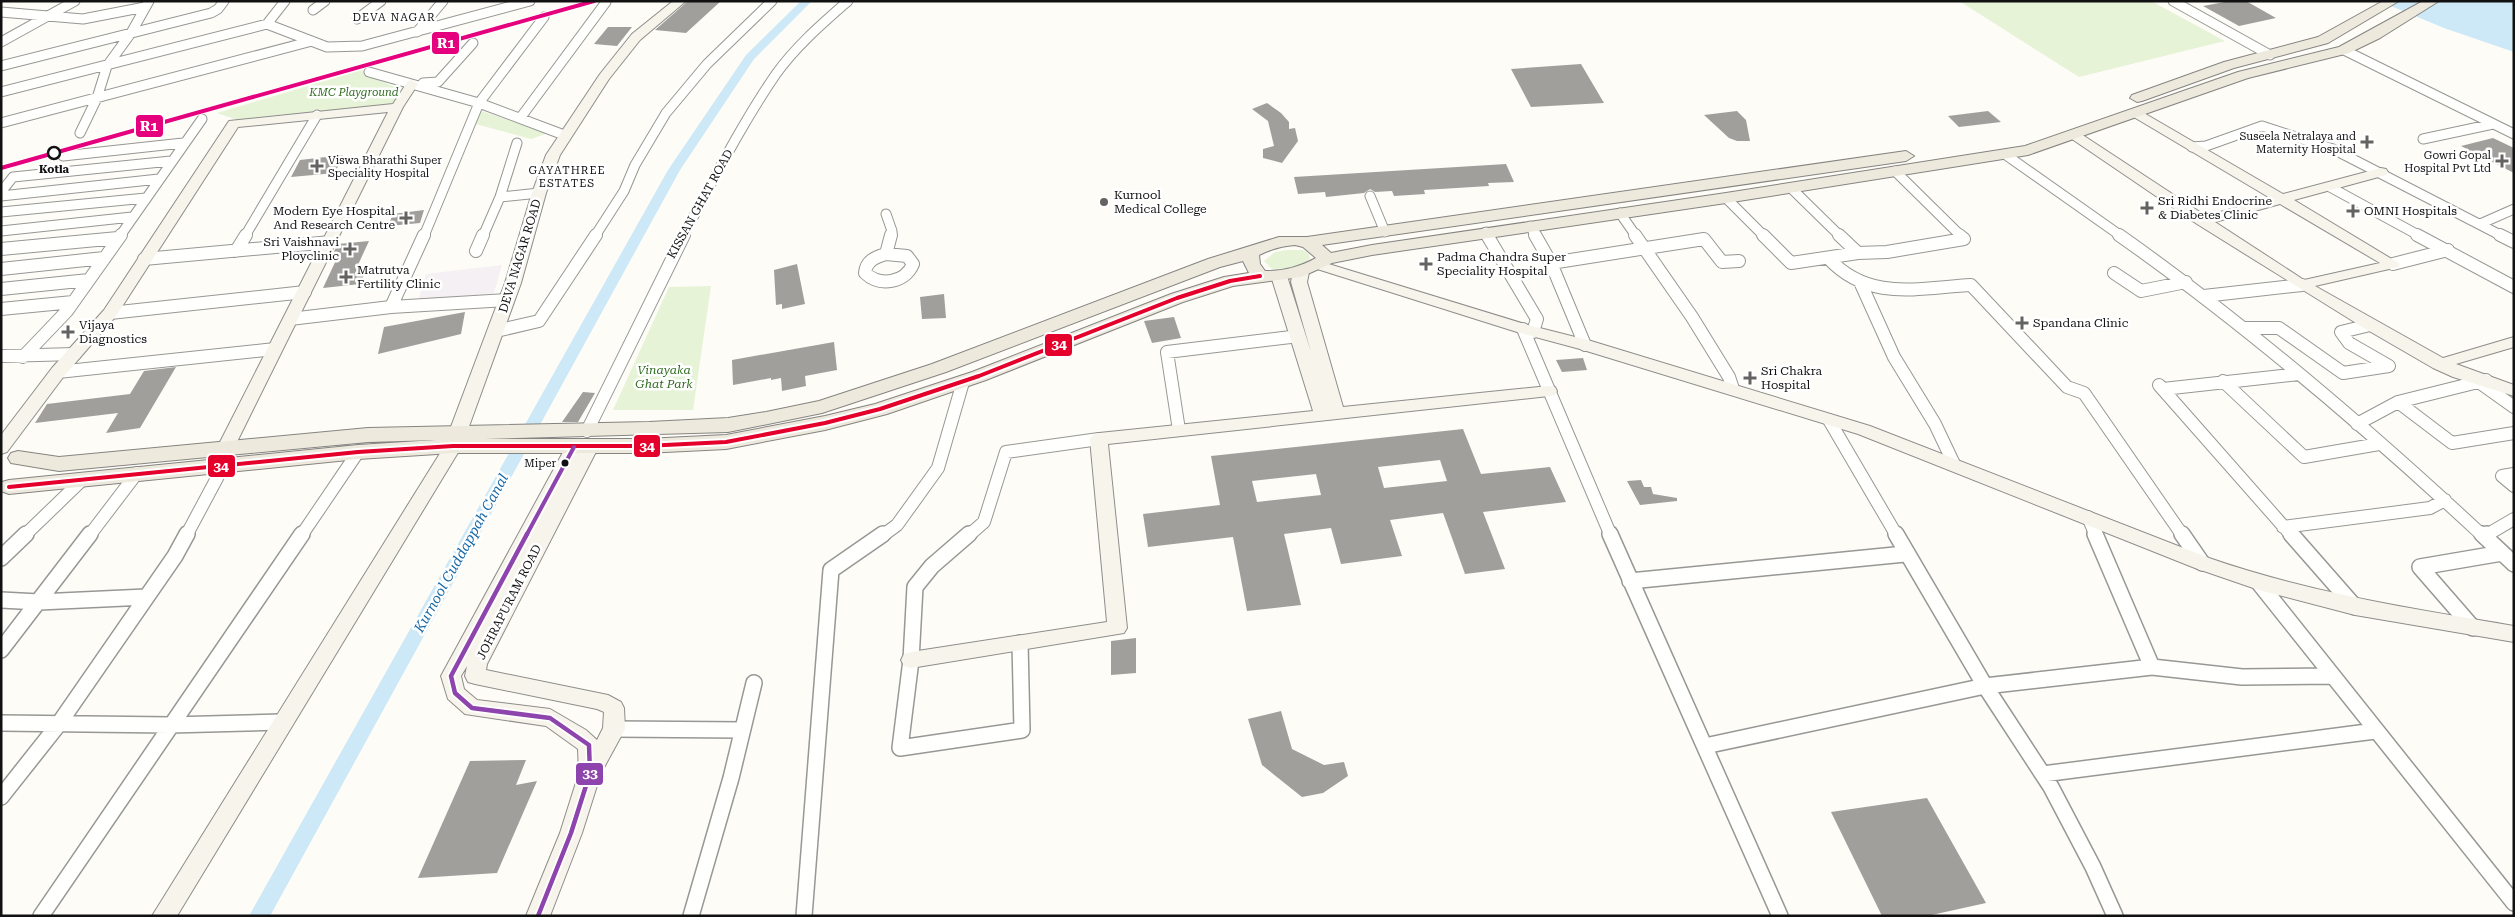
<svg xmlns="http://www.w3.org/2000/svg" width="2515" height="917" font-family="'Roboto Serif',serif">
<rect width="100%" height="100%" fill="#fdfcf7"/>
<path fill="#f5f0f3" d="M502,265L494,293L418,302L426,274Z"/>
<path fill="#e7f3d7" d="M1959,1H2151L2225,41L2079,77Z
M362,70L367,75L402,90L391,107L243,122L217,113Z
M478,110L548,133L531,139L472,123Z
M1286,250H1303L1309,254L1310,259L1294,268L1272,269L1264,261L1275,252Z
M711,286L693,410H613L669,287Z"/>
<path fill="#cde8f7" d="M2379,1H2514V52L2444,28Z"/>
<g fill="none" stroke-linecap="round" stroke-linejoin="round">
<path fill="#cde8f7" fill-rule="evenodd" d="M801,1H812L754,59L680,170L270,916H249L668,170L746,55Z"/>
</g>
<path fill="#a19f9c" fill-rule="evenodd" d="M688,1H721L686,33L655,30Z
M2230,1H2246L2276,18L2239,26L2203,6Z
M608,27H632L617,46L594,44Z
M1581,64L1604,103L1531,107L1511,69Z
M1267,103L1281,113L1289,122V129L1295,128L1298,141L1282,163L1263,158V149L1274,146L1268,121L1252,109Z
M1737,111L1746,120L1750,141H1737L1729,138L1704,115Z
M1988,111L2001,122L1959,127L1948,116Z
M2493,138L2514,148V173L2461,146Z
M343,155L335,173L291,177L300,160Z
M1506,164L1514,182L1488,183L1489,186L1424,190L1425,194L1394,196L1392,191L1375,192L1370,189L1364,193L1326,197L1325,192L1298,194L1294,177Z
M424,210L420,223L388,226L393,214Z
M369,241L357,267L368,266L360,284L323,288L338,256L331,257L338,244Z
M797,264L805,304L782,309V304L776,305L774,270Z
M944,294L946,318L922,319L920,297Z
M465,312L461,334L378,354L384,327Z
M1174,317L1181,338L1152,343L1144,321Z
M834,342L837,370L805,376L806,386L782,391L781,378L771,380V378L733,385L732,360Z
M1583,358L1587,370L1562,372L1556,360Z
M176,367L140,428L106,433L118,413L35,423L47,404L130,394L144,371Z
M583,392L595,393L578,422H562Z
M1463,429L1481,474L1550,467L1566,502L1483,512L1505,569L1465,574L1443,513L1390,520L1402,556L1341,564L1331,528L1284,534L1301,605L1247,611L1233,537L1148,547L1143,514L1220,505L1211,456ZM1440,460L1447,481L1384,488L1378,467ZM1316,474L1321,495L1257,502L1252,481Z
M1641,480L1644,487H1651L1653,494L1677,498V501L1640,505L1627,481Z
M1136,638V673L1111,675V641Z
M1281,711L1292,749L1324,765L1344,762L1348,776L1323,793L1302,797L1262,765L1248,719Z
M526,760L516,785L537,781L497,873L418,878L470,761Z
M1927,798L1986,903L1927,916H1882L1831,812Z"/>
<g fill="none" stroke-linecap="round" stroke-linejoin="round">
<g stroke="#979795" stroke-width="11">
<path id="street-far2" d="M2173,1L2270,55
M313,10L325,1
M1,12L83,19L145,7
M357,19L381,1
M267,24L285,1
M417,32L443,1
M1,42L75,1
M2344,50L2514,134
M1,66L211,13L218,9L224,1
M369,72L479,103L564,135
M423,83L438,82L473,43
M1,92L267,24L327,47L362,46L530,1
M521,117L606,2
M1,123L312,41
M80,133L97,98L107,66L131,33L149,1
M2423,139L2493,124
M2192,147L2206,146L2262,126L2333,149L2502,236
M2006,155L2121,236
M63,156L183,143
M1895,171L1961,236
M2330,187L2420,236
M1791,188L1840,236
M1,192L13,177L171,161
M1,196L159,179
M1370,196L1385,232
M500,197L539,193
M1726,198L1764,236
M1,212L146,198
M1620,213L1636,236
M886,214L892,231L891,236
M2480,224L2514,209
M1530,226L1536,236
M1,231L132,217
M1486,232L1488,236
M120,236L202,119
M245,236L317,115
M424,236L479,103L544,17
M483,236L500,197L517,143
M595,236L624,191L635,165L666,113L707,64L772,1
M683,236C713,181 741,125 776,74C796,46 823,23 848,1"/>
</g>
<g stroke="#979795" stroke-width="14">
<path id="street-far1" d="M1487,235L1537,319L1533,332
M1535,235L1551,263
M1635,235L1692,317L1729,377L1733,389
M1763,235L1791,263L1858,253
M1839,235L1858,253L1887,252L1964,239L1959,235
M2119,235C2247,325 2368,429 2483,536
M2417,235L2514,287
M2500,235L2514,242
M1,249L118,238
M236,251L246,235
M476,251L483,235
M886,254L891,235
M886,254L907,256L913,264C905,283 880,287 865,273C866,261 875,257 886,254Z
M1828,258C1869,302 1917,288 1971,285L2067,387L2084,393L2183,536
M144,259L331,242
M2393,264L2448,250
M1,269L104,258
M2114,273L2141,291L2186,282
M1861,284L1894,357L1935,424L1954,464
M1,289L89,280
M2204,296L2302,285
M391,307L424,235
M1,309L73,302
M110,313L305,292
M290,319L391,307L507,300
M2245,328H2279L2343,373L2389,366L2349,343L2341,332L2370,325
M1523,329L1611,536
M496,331L539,321L596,235
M1585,345L1551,263L1704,239L1722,262L1739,261
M1,356L75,354
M23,357L67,311L121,235
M58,372L275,349
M2223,381L2304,457L2379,444
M2479,382L2514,407
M2159,385L2292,536
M2163,389L2299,374
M2398,402L2452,443L2514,433
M1829,420L1897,536
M2357,424L2398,402L2486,380
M1179,430L1167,352L1299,336
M587,431L684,235
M2514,474L2502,476L2514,486
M2088,517L2096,536
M2283,527L2430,508L2445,500
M24,536L83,479
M89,536L137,473
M186,536L224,465
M301,536L358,452
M882,536L897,525L938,468L963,382
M968,536L984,522L1006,452L1099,439
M2485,536L2514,519"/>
</g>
<g stroke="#979795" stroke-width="18">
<path id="street" d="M969,534L932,566L915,587L911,660L900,748L1022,730L1020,643
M1610,534L1780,916
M1896,534L1985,686L2051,787L2093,867L2115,916
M2182,534L2202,563
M2291,534L2355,607
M2482,534L2514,564
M2484,536L2487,534
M1,558L26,534
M1630,581L1905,554
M2259,583L2514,903
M1,600L39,602L146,597
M2473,628L2420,567L2502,553
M1,650L90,534
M2152,667L2242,677L2332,676
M1,723L170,725L281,722
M614,729L742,730
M1705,746L1985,686L2152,667L2095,534
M2043,774L2375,731
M1,797L58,725L175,556L187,534
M41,916L302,534
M691,916L731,778L754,683
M804,916L831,570L883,534"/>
</g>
<g stroke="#8e8d8b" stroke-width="2">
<path id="secondary" d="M673,1H686L640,40L609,79L560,155L546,193L521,283L467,432L464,436H452L449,432L505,283L532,193L546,155L600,74L632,34Z
M412,80L418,84L403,107L232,452H220L217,448L388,112L238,127L116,316L64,376L7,452L1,454V435L52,368L104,310L229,121L393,104L408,81Z
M2137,109L2283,194L2381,168L2386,169L2388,172L2386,175L2294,200L2400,264L2398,267L2315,286L2443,358L2514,337V347L2456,364L2514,385V396L2453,377L2433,368L2364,328L2197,224L2066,135L2068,132H2078L2206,216L2270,198L2132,116L2131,113L2132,110ZM2280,204L2380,263L2304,280L2215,222Z
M1319,261L1528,325L1591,341L1870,426L2209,558C2310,593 2408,608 2514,626V642L2355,615L2259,590L2195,568L1858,434L1580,349L1517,332L1314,268L1312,265L1314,262Z
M1301,267L1309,272L1307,282L1343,407L1549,386L1555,387L1557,391L1555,395L1549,396L1108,444L1127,628L1124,633L911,668L904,666L901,660L904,654L911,652L1107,622L1090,439L1093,435L1099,433L1313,411L1271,276L1279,271L1287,276L1311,352L1291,282L1293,272Z
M453,440L459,442L462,446L177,916H152L447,442Z
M590,440L596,442L599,446L487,664L486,670L608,695L621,702L624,708L625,729L601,773L582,833L550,916H526L560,833L579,773L578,749L546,726L465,714L448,699L441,676L568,443L574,441L582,445L584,442ZM467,666L465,676L468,682L475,684L597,709L604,712L603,728L597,740L586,730L550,709L477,700L464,689L461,676Z"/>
</g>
<g stroke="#858482" stroke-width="2">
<path id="primary" d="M2383,1H2399L2328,43L2234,68L2142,101L2137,102L2130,98L2132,95L2224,62L2318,37Z
M2423,1H2439L2380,38L2349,53L2248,78L2028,155L1726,203L1372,255L1332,263L1301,277L1233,286L1183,302L986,380L887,414L825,430L726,449L645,453H453L358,459L9,494L1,491L2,482L9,480L358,445L436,440L368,442L59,471L11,463L8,458L11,453L18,451L59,457L368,428L649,422L728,418L766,412L819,401L932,364L1208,259L1279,237H1307L1906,151L1914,156L1906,161L1322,245L1331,253L1372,245L1726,193L2025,146L2238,72L2339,47ZM1295,245L1303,247L1316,258C1299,267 1285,271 1265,271L1260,264L1259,255C1271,249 1282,246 1295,245ZM1243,261L1249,273L1224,277L1171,294L972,372L875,404L825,416L726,435L645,439H485L728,432L822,413L946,372L1220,267Z"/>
</g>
<use href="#street-far2" stroke="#fffffe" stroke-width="9"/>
<use href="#street-far1" stroke="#fffffe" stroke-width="12"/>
<use href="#street" stroke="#fffffe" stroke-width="15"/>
<use href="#secondary" fill="#f6f4eb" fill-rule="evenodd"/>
<use href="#primary" fill="#ede9dc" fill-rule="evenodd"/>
<g stroke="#fff" stroke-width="8">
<path id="bus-1" d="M9,487L358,452L453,446H645L726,442L825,423L880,409L979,376L1177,298L1230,281L1260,276"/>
</g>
<g stroke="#fff" stroke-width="8">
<path id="bus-2-far1" d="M526,536L574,447"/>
</g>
<g stroke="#fff" stroke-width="8">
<path id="bus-2" d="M527,534L451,676L455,693L472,708L550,718L589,745L590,773L571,833L538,916"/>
</g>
<use href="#bus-1" stroke="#e4002b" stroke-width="4"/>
<use href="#bus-2-far1" stroke="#8e44ad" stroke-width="4"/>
<use href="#bus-2" stroke="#8e44ad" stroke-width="4.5"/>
<g stroke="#fff" stroke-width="6">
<path id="rail-1" d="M1,168L594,1"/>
</g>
<use href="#rail-1" stroke="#e5007d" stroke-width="4"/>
</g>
<g fill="#646362" stroke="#fff" stroke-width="2">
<path d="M2364.5 134.5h5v5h5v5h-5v5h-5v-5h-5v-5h5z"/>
<path d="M2499.5 153.5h5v5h5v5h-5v5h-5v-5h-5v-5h5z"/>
<path d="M314.5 158.5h5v5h5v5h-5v5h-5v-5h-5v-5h5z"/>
<circle cx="1104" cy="202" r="5"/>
<path d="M2144.5 200.5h5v5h5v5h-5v5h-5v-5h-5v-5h5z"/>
<path d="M2350.5 203.5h5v5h5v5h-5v5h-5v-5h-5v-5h5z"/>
<path d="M403.5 210.5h5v5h5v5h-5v5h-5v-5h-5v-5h5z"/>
<path d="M347.5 241.5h5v5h5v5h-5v5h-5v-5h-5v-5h5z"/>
<path d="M1423.5 256.5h5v5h5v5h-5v5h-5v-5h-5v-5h5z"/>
<path d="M343.5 269.5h5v5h5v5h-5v5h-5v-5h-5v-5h5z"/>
<path d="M2019.5 315.5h5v5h5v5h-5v5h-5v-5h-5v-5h5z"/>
<path d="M65.5 324.5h5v5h5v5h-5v5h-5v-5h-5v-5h5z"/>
<path d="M1747.5 370.5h5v5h5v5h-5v5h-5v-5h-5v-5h5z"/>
</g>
<circle fill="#fff" stroke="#111" stroke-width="2.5" cx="54" cy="153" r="6"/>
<circle fill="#111" stroke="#fff" stroke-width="2" cx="565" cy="463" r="4.5"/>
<g text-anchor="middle" stroke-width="5" stroke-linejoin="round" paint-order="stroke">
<g font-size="11" letter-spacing="1" fill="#111" stroke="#fff">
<text x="394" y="21">DEVA NAGAR</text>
<text x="567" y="174">GAYATHREE<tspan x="567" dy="13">ESTATES</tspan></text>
</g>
<g font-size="11" font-style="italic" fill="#2f6b1f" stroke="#fff">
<text x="354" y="96">KMC Playground</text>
</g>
<g font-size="11" fill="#111" stroke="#fff" text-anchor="end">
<text x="2356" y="140">Suseela Netralaya and<tspan x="2356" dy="13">Maternity Hospital</tspan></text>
<text x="2491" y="159">Gowri Gopal<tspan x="2491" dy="13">Hospital Pvt Ltd</tspan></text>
<text x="328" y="164" text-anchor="start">Viswa Bharathi Super<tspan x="328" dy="13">Speciality Hospital</tspan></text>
</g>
<g font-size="11" font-weight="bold" fill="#111" stroke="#fff">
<text x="54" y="173">Kotla</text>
</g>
<g font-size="11" fill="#111" stroke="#fff" text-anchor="end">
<text x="556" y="467">Miper</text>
</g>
<g font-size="12" fill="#111" stroke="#fff" text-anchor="start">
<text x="1114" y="199">Kurnool<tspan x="1114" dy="14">Medical College</tspan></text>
<text x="2158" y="205">Sri Ridhi Endocrine<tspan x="2158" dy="14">&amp; Diabetes Clinic</tspan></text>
<text x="395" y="215" text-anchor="end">Modern Eye Hospital<tspan x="395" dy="14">And Research Centre</tspan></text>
<text x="2364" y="215">OMNI Hospitals</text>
<text x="339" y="246" text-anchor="end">Sri Vaishnavi<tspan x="339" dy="14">Ployclinic</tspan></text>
<text x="1437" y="261">Padma Chandra Super<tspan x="1437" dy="14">Speciality Hospital</tspan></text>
<text x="357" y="274">Matrutva<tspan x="357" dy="14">Fertility Clinic</tspan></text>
<text x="2033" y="327">Spandana Clinic</text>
<text x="79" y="329">Vijaya<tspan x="79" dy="14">Diagnostics</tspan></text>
<text x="1761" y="375">Sri Chakra<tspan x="1761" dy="14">Hospital</tspan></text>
</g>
<g font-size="12" fill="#111" stroke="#fff">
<text transform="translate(700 204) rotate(-61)" y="4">KISSAN GHAT ROAD</text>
<text transform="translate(520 256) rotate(-73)" y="4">DEVA NAGAR ROAD</text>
<text transform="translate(509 602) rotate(-63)" y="4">JOHRAPURAM ROAD</text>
</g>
<g font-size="12" font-style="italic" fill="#2f6b1f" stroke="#fff">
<text x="664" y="374">Vinayaka<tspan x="664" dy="14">Ghat Park</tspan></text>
</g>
<g font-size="14" font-style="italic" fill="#1768a6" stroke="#fff">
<text transform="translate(461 553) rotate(-61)" y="5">Kurnool Cuddappah Canal</text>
</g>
</g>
<g stroke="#fff" stroke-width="2">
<rect x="431" y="31" width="29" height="24" rx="5" fill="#e5007d"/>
<rect x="135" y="114" width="29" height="24" rx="5" fill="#e5007d"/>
<rect x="1044" y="333" width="29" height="24" rx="5" fill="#e4002b"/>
<rect x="633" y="434" width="28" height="24" rx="5" fill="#e4002b"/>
<rect x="207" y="454" width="29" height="24" rx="5" fill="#e4002b"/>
<rect x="575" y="762" width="29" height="24" rx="5" fill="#8e44ad"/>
</g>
<g font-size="14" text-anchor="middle" font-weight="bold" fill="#fff">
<text x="446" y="48">R1</text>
<text x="149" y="131">R1</text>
<text x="1059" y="349">34</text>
<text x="647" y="451">34</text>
<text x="221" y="471">34</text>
<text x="590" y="778">33</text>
</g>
<rect width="2515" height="917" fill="none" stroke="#111111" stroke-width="5"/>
</svg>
